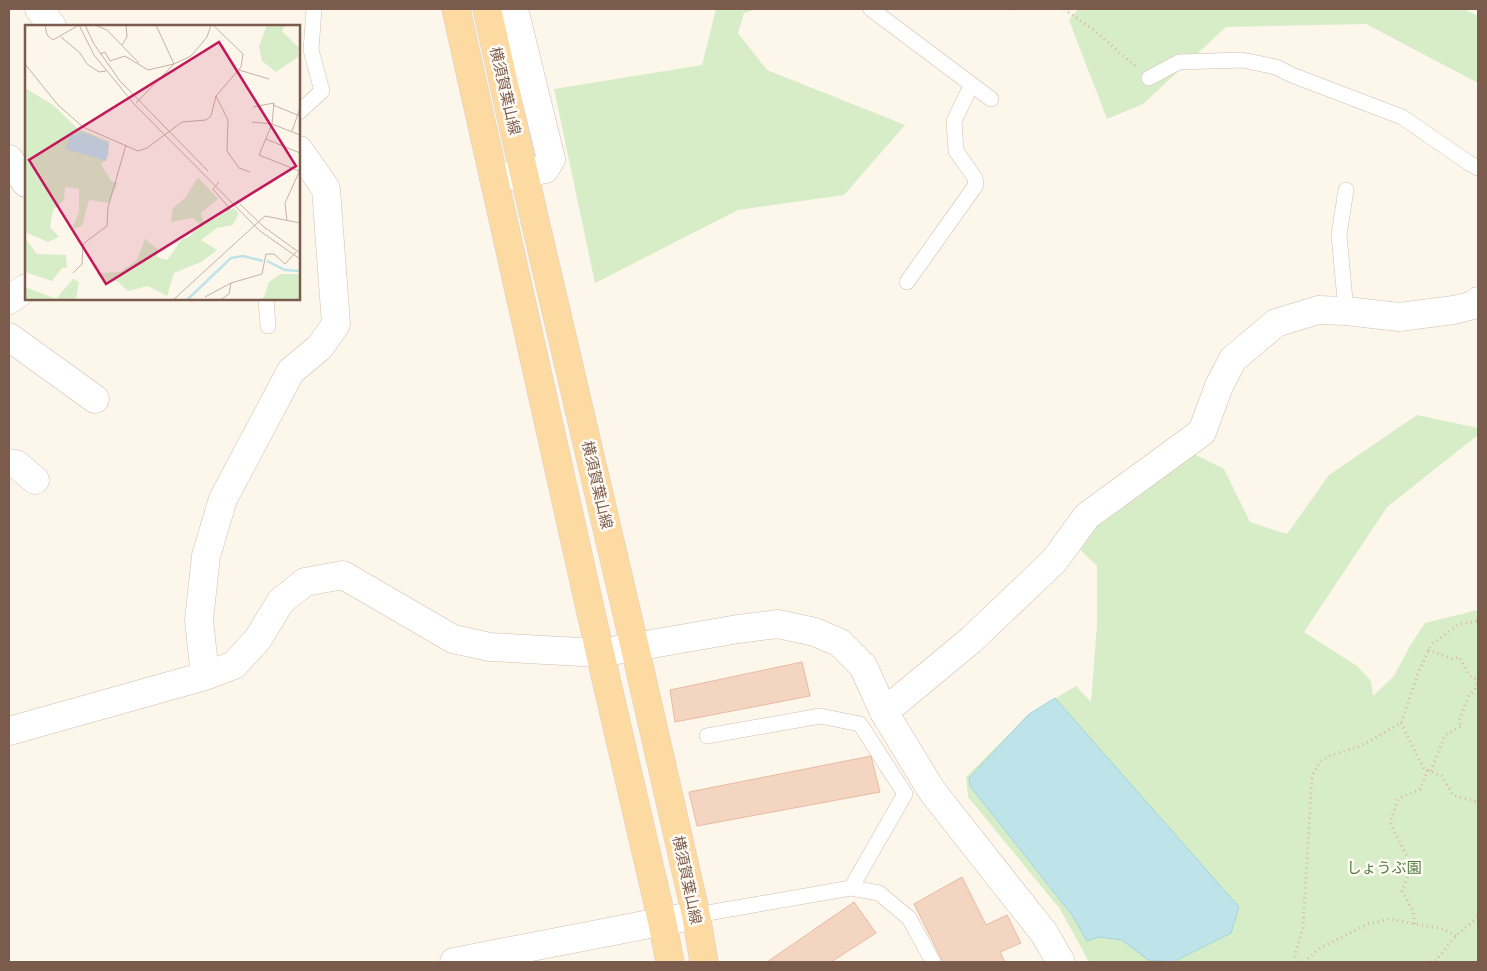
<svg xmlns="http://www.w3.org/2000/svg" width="1487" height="971" font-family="Karla,'Noto Sans JP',sans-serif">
<rect width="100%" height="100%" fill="#fdf6eb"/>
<path fill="#d7edc8" d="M716,9H756L744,13L738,33L767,70L905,125L844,195L738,210L595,283L554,89L702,65Z
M1078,9H1464L1478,16V83L1366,24L1226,27L1143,104L1107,119L1069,20Z
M1417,415L1478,428V435L1387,507L1304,632L1357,666L1371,681L1373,696L1394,676L1410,646L1425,623L1478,610V962H1089L1060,909L968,797L966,777L1029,714L1076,686L1091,702L1097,625V566L1064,534L1190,452L1224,469L1250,522L1287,534L1329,475Z"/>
<path fill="#bee3e9" stroke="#a3d4db" d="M1055,698L1239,907L1231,933L1173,962L1148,960L1122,940L1098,937L1087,941L1072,915L970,786L969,778L1029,714Z"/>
<path fill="#f4d5c2" stroke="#e8bba1" d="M802,662L810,696L675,722L670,690Z
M871,756L880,792L697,826L689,792Z
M962,877L986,925L1007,915L1021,943L1000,952L1005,962H943L914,904Z
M854,902L876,933L831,962H767Z"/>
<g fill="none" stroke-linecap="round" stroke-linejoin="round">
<g stroke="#d2beaf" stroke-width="16">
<path id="service" d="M871,9L991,99
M1149,78L1179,62L1242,60L1276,67L1292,75L1402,117L1469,163L1478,168
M299,112L322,91L311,50L314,9
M1346,190L1339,235L1346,311
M907,282L976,185L975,178L956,151L954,121L971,86
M266,299L268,326
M707,736L820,716L860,724L905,794L851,888
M696,915L851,888L879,893L909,918L933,962"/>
</g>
<g stroke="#d2beaf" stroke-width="29">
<path id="minor" d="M39,9L52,26
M9,159L26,183
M494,179L545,169L551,159L514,9
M9,300L26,288
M9,337L95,399
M9,463L16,464L35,480
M205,676L234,665L258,639L281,601L305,582L343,575L453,639L490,647L600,653
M884,712L971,640L1054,561L1087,516L1202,432L1219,386L1233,359L1276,323L1318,310L1346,311L1399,317L1454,310L1474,305L1478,301
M9,731L205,676L199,620L206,556L223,499L291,371L320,347L336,324L326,189L299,150"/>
</g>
<g stroke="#d2beaf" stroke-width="29">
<path id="tertiary" d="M600,653L738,629L778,624L815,632L840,643L863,666L884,712L932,791L1044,933L1061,962
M454,962L696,915"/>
</g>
<g stroke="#dad1cd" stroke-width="29">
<path id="primary" d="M456,9L600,653L662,921L670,962
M487,9L524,174L635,648L696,915L704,962"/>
</g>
<path stroke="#dab8a3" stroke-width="3" stroke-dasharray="1 4" stroke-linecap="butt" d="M1009,9H1011
M1064,9L1094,30L1135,66
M1428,650L1453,659L1459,657L1471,677L1478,680
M1401,723L1424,769L1442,776L1453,795L1477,802L1478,801
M1431,771L1445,735L1462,726L1459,721L1469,695L1475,690L1478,680
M1415,924L1413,911L1402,891L1412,866L1390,823L1398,799L1420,789L1428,770
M1293,962L1303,927L1312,776L1320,762L1329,756L1361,746L1401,723L1418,673L1431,645L1459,624L1478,621
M1304,962L1320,948L1368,924L1389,919L1443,929L1456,936
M1430,962L1436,960L1456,936L1478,917"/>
<use href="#service" stroke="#fff" stroke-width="15"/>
<use href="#minor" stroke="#fff" stroke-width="28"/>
<use href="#tertiary" stroke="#fff" stroke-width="28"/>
<use href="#primary" stroke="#fddaa2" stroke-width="28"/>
</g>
<g text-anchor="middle" stroke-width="5" stroke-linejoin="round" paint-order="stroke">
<g font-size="15" fill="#7b5c4c" stroke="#fffaf3">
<text transform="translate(505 91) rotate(77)" y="5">横須賀葉山線</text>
<text transform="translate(597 485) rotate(77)" y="5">横須賀葉山線</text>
<text transform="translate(687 880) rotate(78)" y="5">横須賀葉山線</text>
</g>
<g font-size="15" fill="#527b40" stroke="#fffaf3">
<text x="1384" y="873">しょうぶ園</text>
</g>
</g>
<g transform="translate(25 25)">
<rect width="275" height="275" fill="#fdf6eb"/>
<path d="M242,0H260L257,6L274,23L273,32L251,47L237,36L234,21ZM0,63L28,80L53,104L84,116L83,132L76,139L86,156L93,158L83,178L64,175L57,201L47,204L54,187V164L40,162L39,175L28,185L25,202L34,212L23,217L0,207ZM173,152L193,174L176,188L179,198L209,183L214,188L208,200L192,203L176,215L192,225L176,237L149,248L142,271L123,261L103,266L92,256L80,257L71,248L95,247L112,235L120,214L133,224L132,232L142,235L157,214L164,212L175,199L168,193L146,197L148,183L160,173ZM0,213L12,229L41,230L42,243H37L27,256L0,247ZM256,249H275V275H234L239,272L244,257ZM48,254L54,257L51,275H0V262L31,274Z" fill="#d7edc8"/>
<path d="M57,107L84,118L81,136L40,124L45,111Z" fill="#bee3e9"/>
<path fill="none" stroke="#bee3e9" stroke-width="2.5" d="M242,236L260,245L275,246M162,275L206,233L218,231L238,236"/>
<path fill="none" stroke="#c5b3a6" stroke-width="1" d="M20,0L22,10L28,15L54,0M54,0L69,30L109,79L235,206L275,234M60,0L69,19L95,56L183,146M70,0L82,5L114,38M188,0L218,29L216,42L191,71L203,95L202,126L214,143L225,147M36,12L55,28L62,39L74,47L81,46M97,20L102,12L101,0M75,29L80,27L85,36L100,31L123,45L149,39L131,0M0,39L33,80L58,102L113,126L122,123L157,97L181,95L186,91L191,71M214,45L244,54M111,78L149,39L166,31L182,12L186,0M248,80L275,91M228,82L249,78L247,99L234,130L274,146L275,140M227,97L247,99L275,110M267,106L275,83M241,114L275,128M215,179L239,202L275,228M262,196L260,178L275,145M178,198L205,184L188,164L194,157M48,248L57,239L58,219L82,201L83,182L101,120M180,272L206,258M148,275L240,191L275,198M195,275L204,269L206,258L237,249L241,229H249L260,239L271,227"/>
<path fill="#c2185b" fill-opacity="0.15" stroke="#c2185b" stroke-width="2.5" d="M194,17L271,141L81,259L4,135Z"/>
<rect width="275" height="275" fill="none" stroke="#7b5c4c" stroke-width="2.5"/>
</g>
<rect width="1487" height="971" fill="none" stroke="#7b5c4c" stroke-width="20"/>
</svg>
